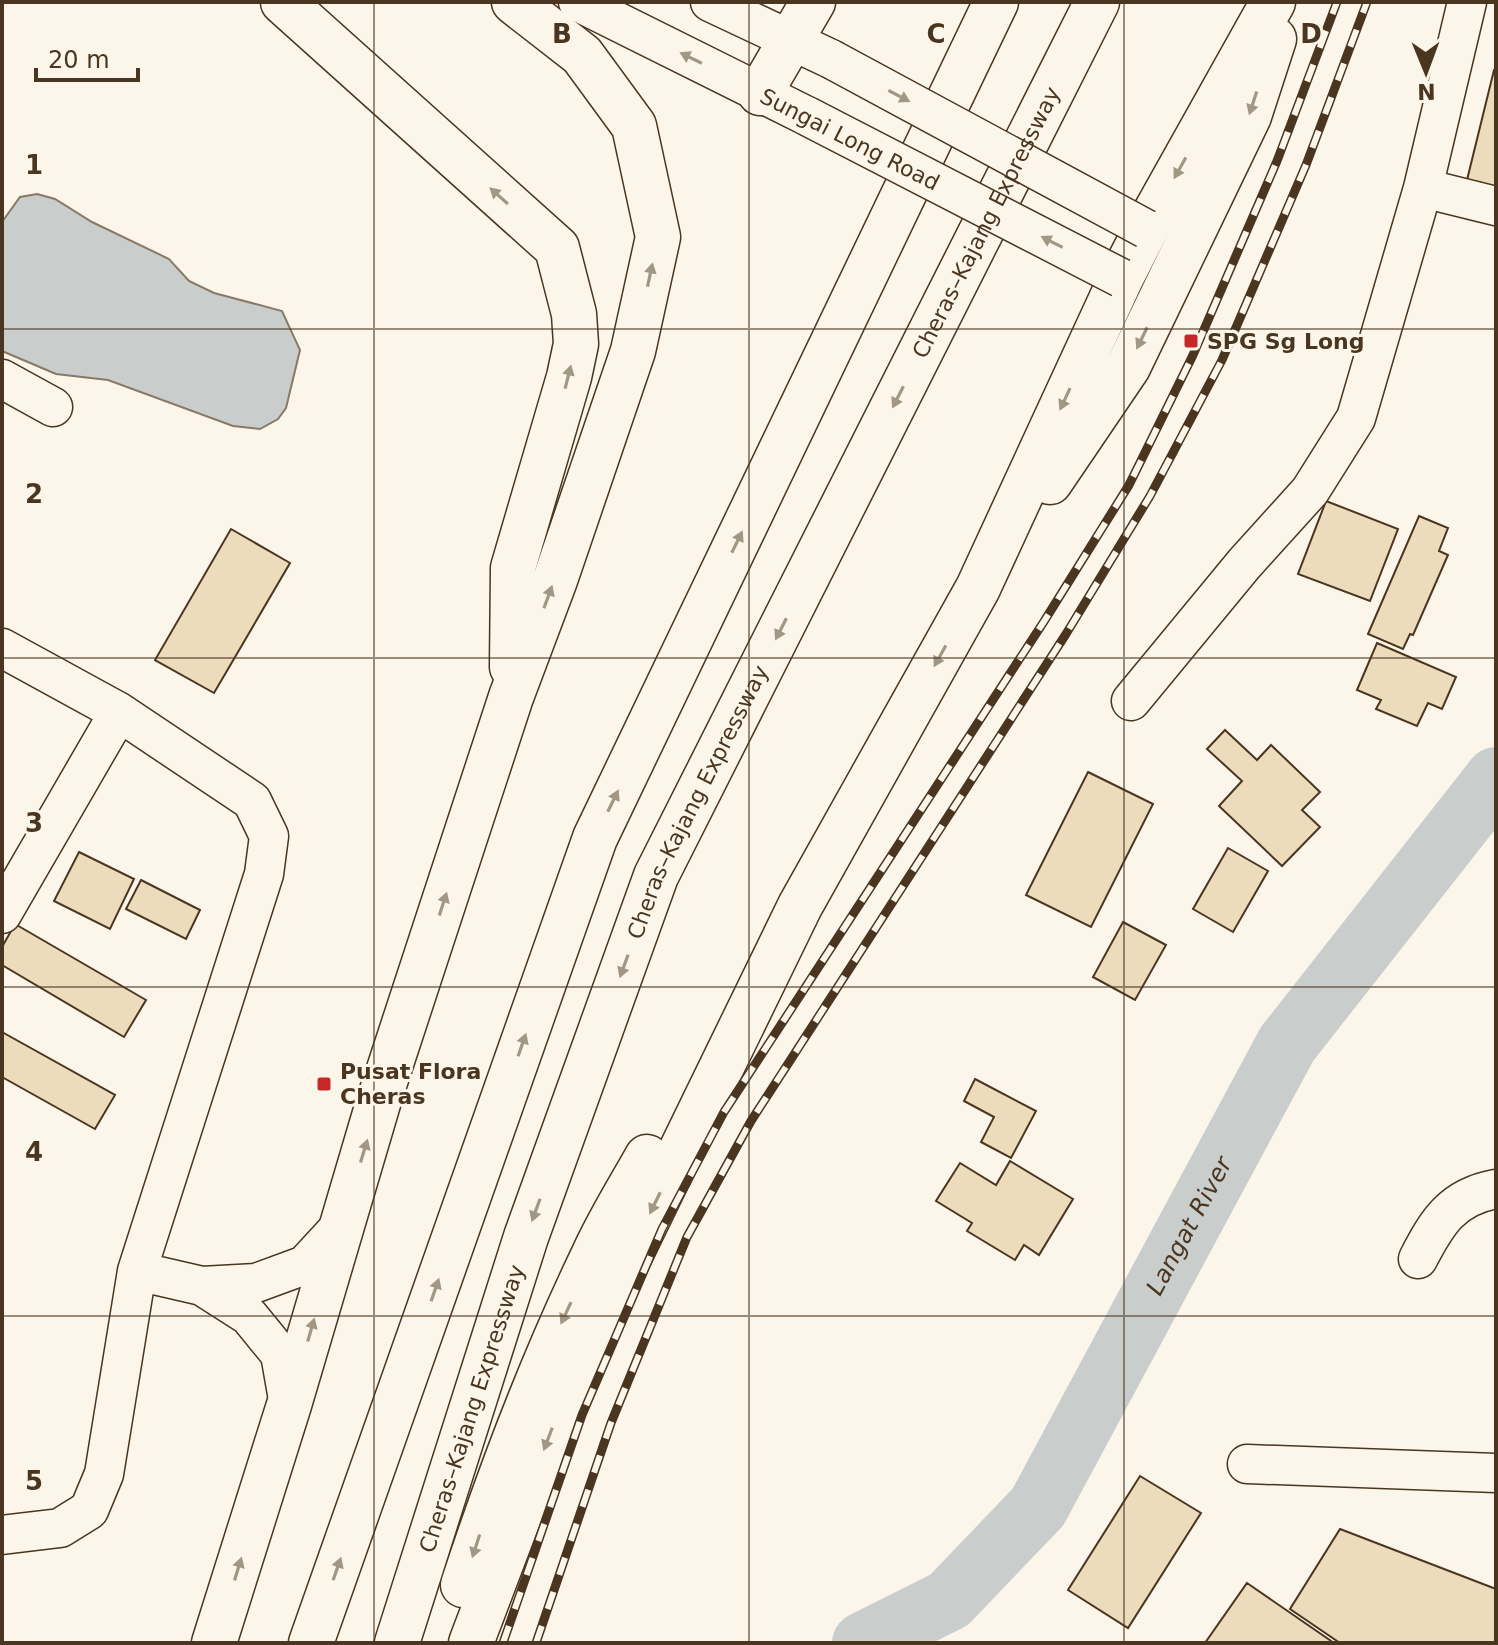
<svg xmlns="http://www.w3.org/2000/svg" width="1498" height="1645" font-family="'DejaVu Sans',sans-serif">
<rect width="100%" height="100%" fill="#fbf6e9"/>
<path fill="#c9cecd" stroke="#887966" stroke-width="2" d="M37,194L55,199L92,222L169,259L189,281L214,293L282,311L300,350L286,408L278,419L260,429L233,426L108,380L56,374L2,351V222L20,197Z"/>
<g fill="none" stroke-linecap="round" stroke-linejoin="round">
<path stroke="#c9cecd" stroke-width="62" id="s1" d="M863,1643L949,1600L1038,1507L1287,1044L1496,778"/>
</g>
<path fill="#ecdcbc" stroke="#4a3520" stroke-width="2" d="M1494,70H1496V187L1467,180Z
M1326,501L1398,529L1370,601L1298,574Z
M1419,516L1448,528L1439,551L1448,555L1413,635L1410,634L1403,649L1368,634Z
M231,529L290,563L214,693L155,660Z
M1377,643L1456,677L1442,709L1428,703L1417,726L1376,709L1381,700L1357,690Z
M1225,730L1257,760L1271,745L1320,792L1302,810L1320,827L1282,866L1219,806L1242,781L1207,749Z
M1088,772L1153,804L1091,927L1026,895Z
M1228,848L1268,871L1233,932L1193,909Z
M79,852L134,879L110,929L54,901Z
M141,880L200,910L186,939L126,909Z
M1123,922L1166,945L1135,1000L1093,977Z
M15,924L146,1000L124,1037L2,965V947Z
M2,1032L115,1095L95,1129L2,1077Z
M975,1079L1036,1111L1011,1158L981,1142L994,1117L964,1101Z
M1010,1161L1073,1199L1039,1255L1024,1245L1015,1260L967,1231L972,1223L936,1201L960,1163L996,1185Z
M1140,1476L1201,1513L1128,1628L1068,1590Z
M1340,1529L1496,1589V1643H1340L1290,1609Z
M1247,1583L1334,1643H1205Z"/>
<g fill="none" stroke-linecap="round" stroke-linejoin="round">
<g stroke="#4a3520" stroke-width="41">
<path id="minor" d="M578,2L807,116
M710,2L831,59
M1423,188L1496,206
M2,379L53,407
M2,648L119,712L252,801L269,836L264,874L137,1271L104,1474L89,1510L60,1528L2,1535
M1131,701L1244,564L1310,491L1356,418L1423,188L1467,2
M2,914L119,712
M1418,1259C1437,1222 1452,1197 1496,1189
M137,1271L202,1286L256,1283L305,1265L341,1226
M202,1286L249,1316L280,1354L289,1405
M1247,1464L1496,1473"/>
</g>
<g stroke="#4a3520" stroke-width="47">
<g id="highway">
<path d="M283,2L557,248L574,314L576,344L569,377L513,568L512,667"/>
<path d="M760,93L813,2"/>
<path d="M1050,482L1128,367L1249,116L1274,39"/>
<path d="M463,1585C500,1472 542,1362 594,1254C609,1221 629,1189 647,1157"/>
<path d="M214,1643L289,1405L379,1100L511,697L555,580L633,351L658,237L634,126L582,55L514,2"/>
<path d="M311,1643L595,838L996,2"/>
<path id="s2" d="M397,1643L526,1237L656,876L1097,2"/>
<path d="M471,1643L577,1364L800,906L978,588L1121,278L1146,229L1273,2"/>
</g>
</g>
<use href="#minor" stroke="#fbf6e9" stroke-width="38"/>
<use href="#highway" stroke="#fbf6e9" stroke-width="44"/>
<g stroke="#4a3520" stroke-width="9">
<path id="rail" d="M503,1643L582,1415L662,1229L724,1112L1043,623L1129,485L1193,355L1277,161L1337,2
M536,1643L611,1423L687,1237L751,1121L1066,634L1150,496L1222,360L1306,165L1367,2"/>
</g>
<use href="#rail" stroke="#fbf6e9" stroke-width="6" stroke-dasharray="18" stroke-linecap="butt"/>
<g stroke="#4a3520" stroke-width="41" stroke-linecap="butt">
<path id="minor-bridge" d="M831,59L1146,229
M807,116L1121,278"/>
</g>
<use href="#minor-bridge" stroke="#fbf6e9" stroke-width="38"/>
</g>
<defs><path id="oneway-solid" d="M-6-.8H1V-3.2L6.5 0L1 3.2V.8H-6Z" transform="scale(2)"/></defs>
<g fill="#a29684">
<use href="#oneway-solid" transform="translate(691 58) rotate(-154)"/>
<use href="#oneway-solid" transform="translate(899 96) rotate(28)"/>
<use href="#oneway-solid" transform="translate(1253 103) rotate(108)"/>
<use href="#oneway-solid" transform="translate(1180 168) rotate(119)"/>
<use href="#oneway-solid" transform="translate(499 196) rotate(-138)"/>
<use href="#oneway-solid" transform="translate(1052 242) rotate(-153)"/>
<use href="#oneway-solid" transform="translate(650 275) rotate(-78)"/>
<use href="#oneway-solid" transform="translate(1142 338) rotate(116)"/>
<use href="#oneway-solid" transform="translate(568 377) rotate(-76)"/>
<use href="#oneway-solid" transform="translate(898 397) rotate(117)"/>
<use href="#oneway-solid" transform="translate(1065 399) rotate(115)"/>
<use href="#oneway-solid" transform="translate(737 542) rotate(-64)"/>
<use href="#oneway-solid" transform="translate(548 597) rotate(-70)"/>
<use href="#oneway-solid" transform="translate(781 629) rotate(117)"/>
<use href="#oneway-solid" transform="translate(940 656) rotate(119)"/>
<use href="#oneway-solid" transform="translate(613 801) rotate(-64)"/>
<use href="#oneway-solid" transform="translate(443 904) rotate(-72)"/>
<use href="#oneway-solid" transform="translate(624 966) rotate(110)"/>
<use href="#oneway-solid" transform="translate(522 1045) rotate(-71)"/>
<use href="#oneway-solid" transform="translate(364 1151) rotate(-73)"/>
<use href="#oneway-solid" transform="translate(655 1203) rotate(116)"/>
<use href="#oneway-solid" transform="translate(536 1210) rotate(110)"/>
<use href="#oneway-solid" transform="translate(435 1290) rotate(-71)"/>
<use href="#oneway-solid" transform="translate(566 1313) rotate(115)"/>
<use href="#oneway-solid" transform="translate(311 1330) rotate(-74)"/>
<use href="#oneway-solid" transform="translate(548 1439) rotate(111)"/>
<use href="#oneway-solid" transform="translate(476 1546) rotate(108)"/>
<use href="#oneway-solid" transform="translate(238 1569) rotate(-73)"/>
<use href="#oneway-solid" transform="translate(337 1569) rotate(-71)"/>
</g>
<path fill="none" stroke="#4a3520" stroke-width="2" stroke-opacity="0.55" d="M374,2V1643M749,2V1643M1124,2V1643M2,329H1496M2,658H1496M2,987H1496M2,1316H1496"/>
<g fill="#c62828" stroke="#fbf6e9" stroke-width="3">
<rect x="1183" y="333" width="16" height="16" rx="4"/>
<rect x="316" y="1076" width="16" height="16" rx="4"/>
</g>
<g text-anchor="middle" stroke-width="6" stroke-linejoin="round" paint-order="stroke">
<g font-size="22" fill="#4a3520" stroke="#fbf6e9">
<text transform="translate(850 139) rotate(27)" y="8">Sungai Long Road</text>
<text dy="8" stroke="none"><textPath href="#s2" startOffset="1542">Cheras–Kajang Expressway</textPath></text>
<text dy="8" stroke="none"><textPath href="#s2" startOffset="894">Cheras–Kajang Expressway</textPath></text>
<text dy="8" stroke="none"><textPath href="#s2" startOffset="246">Cheras–Kajang Expressway</textPath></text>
</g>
<g font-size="22" font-weight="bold" fill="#4a3520" stroke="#fbf6e9" text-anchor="start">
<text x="1207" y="349">SPG Sg Long</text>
<text x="340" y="1079">Pusat Flora<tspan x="340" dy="25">Cheras</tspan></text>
</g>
<g font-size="24" font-style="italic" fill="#4a3520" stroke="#fbf6e9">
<text dy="8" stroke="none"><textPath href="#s1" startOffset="544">Langat River</textPath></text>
</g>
</g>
<g font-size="26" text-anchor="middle" font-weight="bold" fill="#4a3520" stroke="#fbf6e9" stroke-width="6" stroke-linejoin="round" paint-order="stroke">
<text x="562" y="43">B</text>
<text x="936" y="43">C</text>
<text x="1311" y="43">D</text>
<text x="34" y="174">1</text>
<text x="34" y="503">2</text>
<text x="34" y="832">3</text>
<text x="34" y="1161">4</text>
<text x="34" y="1490">5</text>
</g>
<rect width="1498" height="1645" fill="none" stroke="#4a3520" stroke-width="8"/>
<g transform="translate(1426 72) rotate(179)" stroke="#fbf6e9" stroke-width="6" paint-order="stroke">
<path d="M0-6L14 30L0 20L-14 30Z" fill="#4a3520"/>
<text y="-12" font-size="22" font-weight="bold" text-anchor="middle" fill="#4a3520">N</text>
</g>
<path d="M36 68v12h102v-12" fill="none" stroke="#4a3520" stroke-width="4"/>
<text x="48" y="68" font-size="24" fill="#4a3520" stroke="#fbf6e9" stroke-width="6" paint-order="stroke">20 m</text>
</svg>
